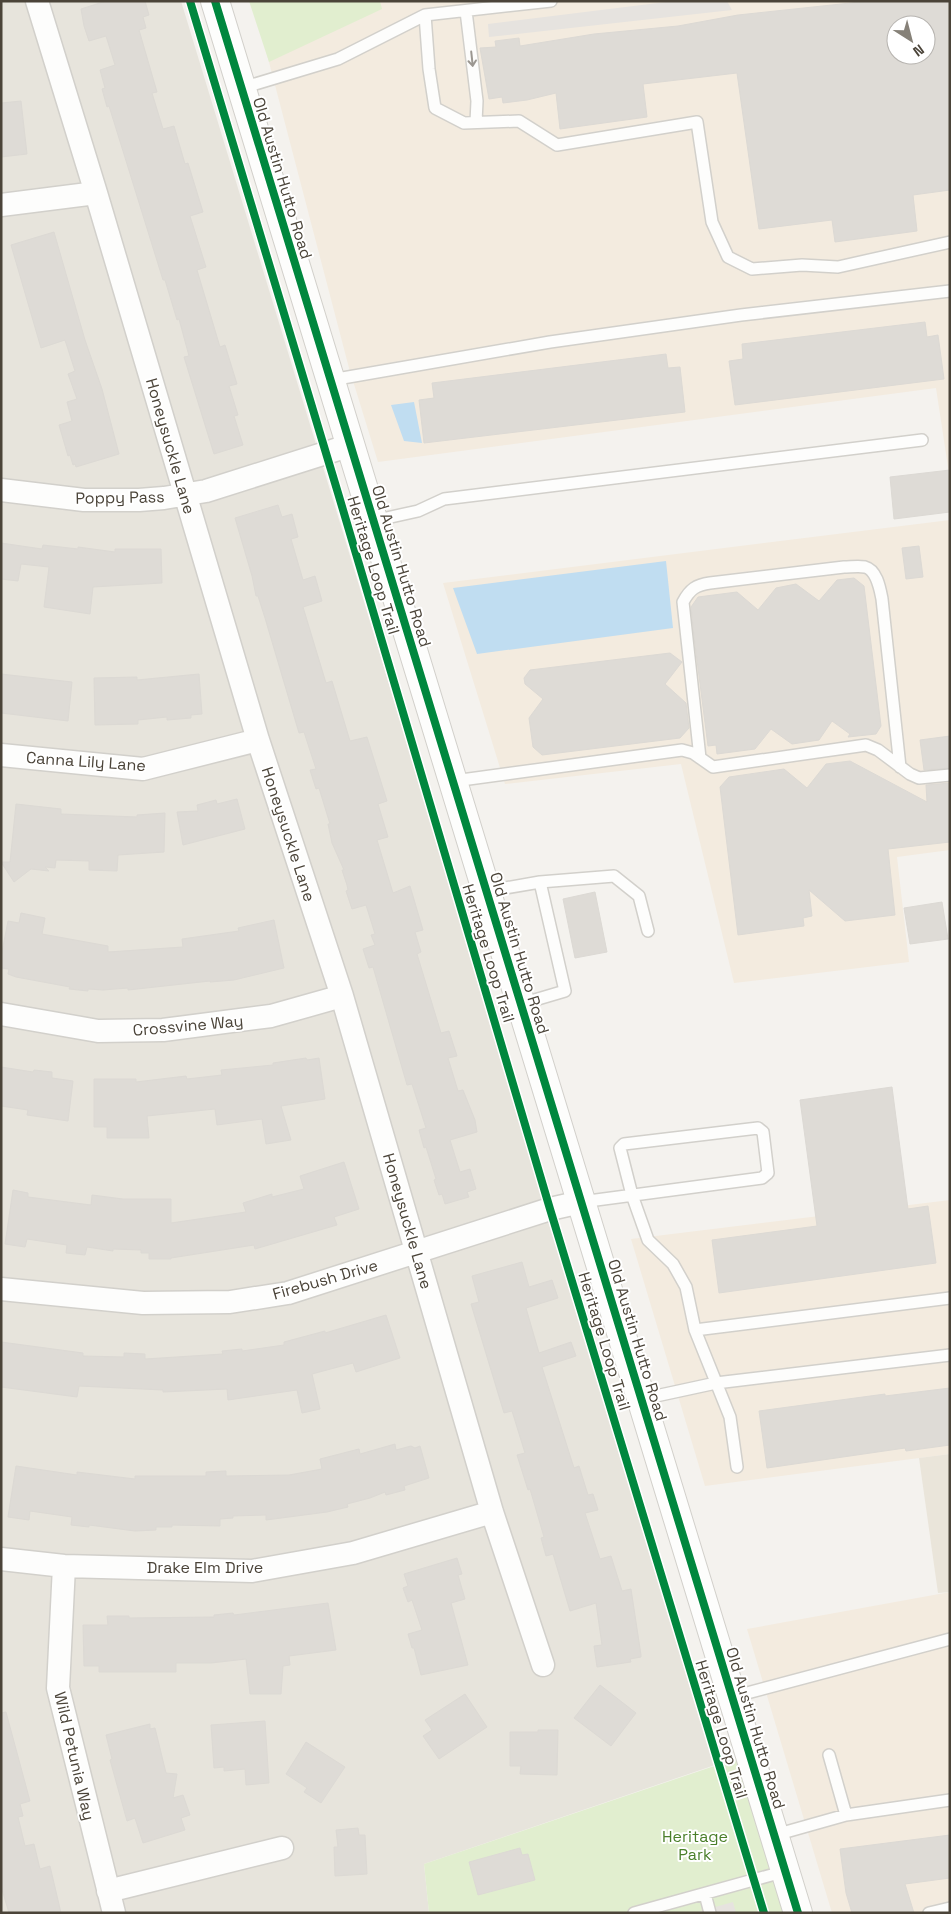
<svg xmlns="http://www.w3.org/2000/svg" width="951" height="1914" font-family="'Space Grotesk',sans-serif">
<rect width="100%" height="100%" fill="#f4f2ee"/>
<path fill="#e7e4dc" d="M1,1H181L718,1764L424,1864L429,1913H1Z"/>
<path fill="#f3ebdf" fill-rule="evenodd" d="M253,1H950V480L936,388L378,462L349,368ZM896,25H926V55H896Z
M950,520V850L897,857L909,962L734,983L681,764L505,784L443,583Z
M950,1200V1454L705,1486L631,1239Z
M950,1592V1913H832L747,1629Z"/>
<path fill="#eae5da" d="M950,1454V1592L938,1593L919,1458Z"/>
<path fill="#e1eecf" d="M249,1H380L382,9L269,62Z
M741,1757L788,1913H429L424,1864Z"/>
<path fill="#e6e3df" d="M674,1H727L732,10L489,37L488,24Z
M733,1902L736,1913H694Z"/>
<path fill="#c0ddf1" d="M414,402L422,443L404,441L391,405Z
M666,561L673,628L477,654L453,588Z"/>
<path fill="#dedbd6" stroke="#dcd9d4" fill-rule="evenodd" d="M106,1H145L149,15L143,17L146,28L139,30L157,92L152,93L163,129L174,126L185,164L188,163L203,212L190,216L206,267L197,270L220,347L225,345L237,384L229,386L238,415L234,416L243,445L214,454L184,357L189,356L179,319L177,320L165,280H163L109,106L107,107L102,89L105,88L100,70L115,65L106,36L89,41L84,26L81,9Z
M869,1H950V190L913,195L917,231L835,242L832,220L759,229L737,73L643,84L647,117L560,129L556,93L527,100L503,103L502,97L489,99L480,48L496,47L495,41L519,38L520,46L594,34L678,26L738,15ZM896,25H926V55H896Z
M21,101L27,154L1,157V103Z
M54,232L85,340L102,389L119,454L76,467L75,464L73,465L70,455L68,456L59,425L72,421L67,402L77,399L68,374L75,371L65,340L41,348L11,245Z
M925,322L927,337L938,335L944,379L735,405L729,361L743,359L742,344Z
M666,354L668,368L680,367L685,412L424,443L419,400L434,398L432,383Z
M950,470V512L894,519L890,477Z
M278,505L282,517L292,514L298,537L291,539L303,580L315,576L322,601L303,607L326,683L332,681L350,741L367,737L387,801L378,804L388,837L377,840L393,893L410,886L423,930L415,932L421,952L417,954L441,1033L449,1031L457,1056L448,1058L458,1091L463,1090L475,1120L477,1132L450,1140L460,1172L470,1169L476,1189L467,1192L469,1197L445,1204L442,1194L439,1195L434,1180L436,1179L426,1147L424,1148L419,1130L426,1128L412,1084L407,1085L373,967L369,968L363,949L375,945L371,935L375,934L366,905L352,909L346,891L348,890L347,885L342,870H344L332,843L328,824H330L319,788L316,789L310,770L316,769L304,732L299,733L265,618L258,596H256L252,576L235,518Z
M1,543L42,549L43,545L78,549V547L115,552V549H161L162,583L93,587L90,614L44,607L49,567L21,564L18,581L1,579Z
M919,546L923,577L906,579L902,548Z
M854,578L864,586L881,726L876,734L848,737L850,734L832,721L819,740L792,744L771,729L755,749L717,754L716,745L708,746L694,637L691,607L698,597L737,592L758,610L776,588L796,584L819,601L837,580Z
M670,653L682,662L665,684L686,703L689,728L680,738L542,755L533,747L529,718L543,699L525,684L524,678L530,670Z
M1,674L72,682L68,721L1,713Z
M199,674L202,714L191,715V718L167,720V717L138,720V724L95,725L94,678L137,677V680Z
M950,736V768L924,770L920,740Z
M850,761L927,802L926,785L950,783V842L888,849L895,915L845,921L809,890L812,916L803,918L804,926L738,935L720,787L729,777L784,769L807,788L826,764Z
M237,799L245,829L183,845L177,812L198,811L197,805L216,800L217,804Z
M16,804L61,809V814L137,817V815L165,813L164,852L118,855L117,871L89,870V861L56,860L55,868L45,867L49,871L31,869L14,882L1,862H10Z
M595,892L607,952L575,958L563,899Z
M942,902L948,939L910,944L904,908Z
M21,913L45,918L42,934L108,946V952L183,947L182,939L239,931L238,928L274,920L284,968L234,980L210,982V981L128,990V988L103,990L88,989V991L69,989L70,987L16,977L8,974L9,969L1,968V957L8,921L19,923Z
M306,1058L307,1060L319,1058L325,1099L281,1106L291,1140L266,1144L262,1119L217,1125L215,1109L147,1116L149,1138H107V1127H94V1079H136V1082L186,1076L187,1079L222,1075L221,1070L273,1065V1063Z
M1,1067L33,1072L34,1070L52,1072V1078L73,1081L68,1121L27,1115L28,1110L1,1106Z
M892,1087L908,1209L928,1206L936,1263L719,1293L712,1240L817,1226L800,1100Z
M344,1162L359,1209L334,1217L337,1225L255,1249L254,1245L171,1258V1259H149V1253H141V1250L113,1249V1251L87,1247L85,1255L66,1253L67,1245L27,1239L25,1247L5,1244L13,1190L28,1193V1197L91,1205L92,1195L123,1199H171V1223L246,1212L243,1203L272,1194V1197L304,1189L300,1176Z
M522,1262L529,1287L552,1280L558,1298L526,1308L539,1353L571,1342L576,1356L542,1367L574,1468L579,1466L588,1495L593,1494L598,1510L585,1513L600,1559L611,1556L622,1591L631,1589L641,1655V1657L630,1659L631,1662L597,1667L594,1646L602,1645L596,1603L570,1611L553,1554L546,1556L541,1538L544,1537L530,1489L528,1490L517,1455L525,1453L512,1411L504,1413L471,1304L479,1302L472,1276Z
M386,1315L400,1358L356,1372L353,1363L312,1374L320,1409L302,1413L297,1390L228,1400L227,1389L163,1392V1390L79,1386L77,1397L1,1387V1342L83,1353V1356L124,1357V1353L145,1354V1359L223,1354L222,1351L242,1349V1351L284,1345V1342L325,1331V1333Z
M950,1388V1445L906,1451L905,1448L767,1468L759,1411L885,1394V1396Z
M395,1444L396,1450L411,1446L415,1448L420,1446L429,1478L404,1486L405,1490L386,1495L385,1492L370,1498L347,1504L348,1507L327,1512L266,1520V1515L233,1516V1518L220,1519V1526L172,1525V1527H156V1530L135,1531L89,1525V1527L71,1525L72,1517L30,1511L29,1520L8,1517L16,1466L77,1475V1472L135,1479V1476H206V1472L226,1471V1476L289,1475L322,1469L320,1459L359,1449L360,1454Z
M457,1558L462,1574L458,1575L465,1599L451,1603L468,1665L421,1675L414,1648H412L408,1634L422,1630L412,1600L408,1602L403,1588L408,1586L404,1574Z
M328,1603L336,1650L289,1656L290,1665L283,1666L281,1694H250L246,1659L211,1663H176V1672H99V1666H84L83,1625H108L107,1616H129V1618L214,1617V1615L233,1613L234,1615Z
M600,1685L636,1713L611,1746L574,1718Z
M465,1694L487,1727L439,1759L423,1736L432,1730L425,1720Z
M6,1712L30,1801L20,1804L23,1816L18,1817L25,1846L34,1844L40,1869L50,1866L61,1913H9L1,1886V1713Z
M265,1721L269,1783L246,1785L245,1769L224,1771V1767L214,1768L211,1725Z
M150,1724V1729L155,1728L166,1773L177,1774L173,1798L183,1795L190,1815L181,1818L185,1830L143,1843L135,1818L127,1821L110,1760L112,1759L106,1735Z
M538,1730H558L557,1775L520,1774L521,1766H510V1732H538Z
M306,1742L345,1767L321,1803L304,1792L307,1788L286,1774Z
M358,1828L359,1835H365L367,1874L335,1876L334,1847H338L336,1830Z
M950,1835V1878L905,1884L914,1913H852L846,1893L840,1849Z
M520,1848L522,1855L528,1854L535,1880L478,1895L469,1862Z"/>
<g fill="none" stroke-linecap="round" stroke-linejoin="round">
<g stroke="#d2d0cb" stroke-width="14">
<path id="service" d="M466,11L477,101L476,122
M425,15L429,69L435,108L464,123L519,121L557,145L697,122L712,222L728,257L752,269L802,265L838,267L950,242
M242,88L338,59L425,15L551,1
M331,380L550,342L741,315L950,291
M373,521L418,511L444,499L922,440
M700,758L683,602C690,589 696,585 710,583L844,567C850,567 859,566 865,567C877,570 880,589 882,599L900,767
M454,781L682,750L693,753L713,767L866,745L878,750L910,774L919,778L950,775
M540,882L614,876L639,896L648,931
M488,891L540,882L565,991L521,1004
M581,1202L762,1178L768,1173L763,1132L758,1128L624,1144L620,1148L632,1195L648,1240L673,1264L686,1287L695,1330L730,1417L737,1467
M695,1330L950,1298
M642,1399L716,1383L950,1355
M732,1697L950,1639
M829,1755L846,1815
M775,1835L846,1815L950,1800
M705,1894L710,1913
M634,1913L786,1871
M929,1913L950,1908"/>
</g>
<g stroke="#d2d0cb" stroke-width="25">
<path id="minor" d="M37,1L96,193L258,740L342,996L492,1512L543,1665
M1,205L96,193
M1,490L84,500H139L164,498L206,491L351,445
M1,755L143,769L258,740
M1,1014L98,1031L163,1030L271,1016L342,996
M1,1289L143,1303L230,1302L288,1293L550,1209L581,1202
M1,1559L64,1566L252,1571L353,1553L492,1512
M64,1566L58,1688L114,1913
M108,1891L282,1848"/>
</g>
<g stroke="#d2d0cb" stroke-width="30">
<path id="tertiary" d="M215,1L798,1913"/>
</g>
<use href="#service" stroke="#fdfdfc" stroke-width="11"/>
<use href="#minor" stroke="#fdfdfc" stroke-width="22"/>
<use href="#tertiary" stroke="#fdfdfc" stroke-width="28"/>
<g stroke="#fff" stroke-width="11">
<path id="cycleway" d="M190,1L338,493L550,1209L764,1913
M215,1L798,1913"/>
</g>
<use href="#cycleway" stroke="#00873e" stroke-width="8"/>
</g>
<defs><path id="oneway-shaft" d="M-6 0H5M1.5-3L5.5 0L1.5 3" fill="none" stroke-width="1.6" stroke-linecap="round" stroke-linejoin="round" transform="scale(1.25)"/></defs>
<use stroke="#9b9791" href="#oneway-shaft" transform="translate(472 59) rotate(84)"/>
<g text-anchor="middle" stroke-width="4" stroke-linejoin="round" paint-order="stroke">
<g font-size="16" fill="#4b4439" stroke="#fff">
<text transform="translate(283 178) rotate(73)" y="6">Old Austin Hutto Road</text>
<text transform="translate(171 446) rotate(74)" y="6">Honeysuckle Lane</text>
<text transform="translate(120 497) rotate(-1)" y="6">Poppy Pass</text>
<text transform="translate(374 565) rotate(73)" y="6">Heritage Loop Trail</text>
<text transform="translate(402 566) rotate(73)" y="6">Old Austin Hutto Road</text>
<text transform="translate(86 761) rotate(4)" y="6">Canna Lily Lane</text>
<text transform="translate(289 834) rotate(72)" y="6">Honeysuckle Lane</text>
<text transform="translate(489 953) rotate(73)" y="6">Heritage Loop Trail</text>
<text transform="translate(520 953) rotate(73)" y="6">Old Austin Hutto Road</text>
<text transform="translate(188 1025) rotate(-5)" y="6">Crossvine Way</text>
<text transform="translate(408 1221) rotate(74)" y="6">Honeysuckle Lane</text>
<text transform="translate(325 1279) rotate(-16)" y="6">Firebush Drive</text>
<text transform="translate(638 1340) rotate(73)" y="6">Old Austin Hutto Road</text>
<text transform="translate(605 1341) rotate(73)" y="6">Heritage Loop Trail</text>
<text x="205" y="1573">Drake Elm Drive</text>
<text transform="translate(756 1728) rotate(73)" y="6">Old Austin Hutto Road</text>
<text transform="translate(722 1729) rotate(73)" y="6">Heritage Loop Trail</text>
<text transform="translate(75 1756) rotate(77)" y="6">Wild Petunia Way</text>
</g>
<g font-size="16" fill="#4a7f2a" stroke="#fff">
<text x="695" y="1842">Heritage<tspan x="695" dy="18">Park</tspan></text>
</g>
</g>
<rect width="951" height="1914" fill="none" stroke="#4b4439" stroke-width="5"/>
<g transform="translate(911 40) rotate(144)"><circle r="24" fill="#ffffff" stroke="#b7b4b0"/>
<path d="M0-4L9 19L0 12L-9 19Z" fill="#868178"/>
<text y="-8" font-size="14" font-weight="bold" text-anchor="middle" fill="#4b4439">N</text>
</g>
</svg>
